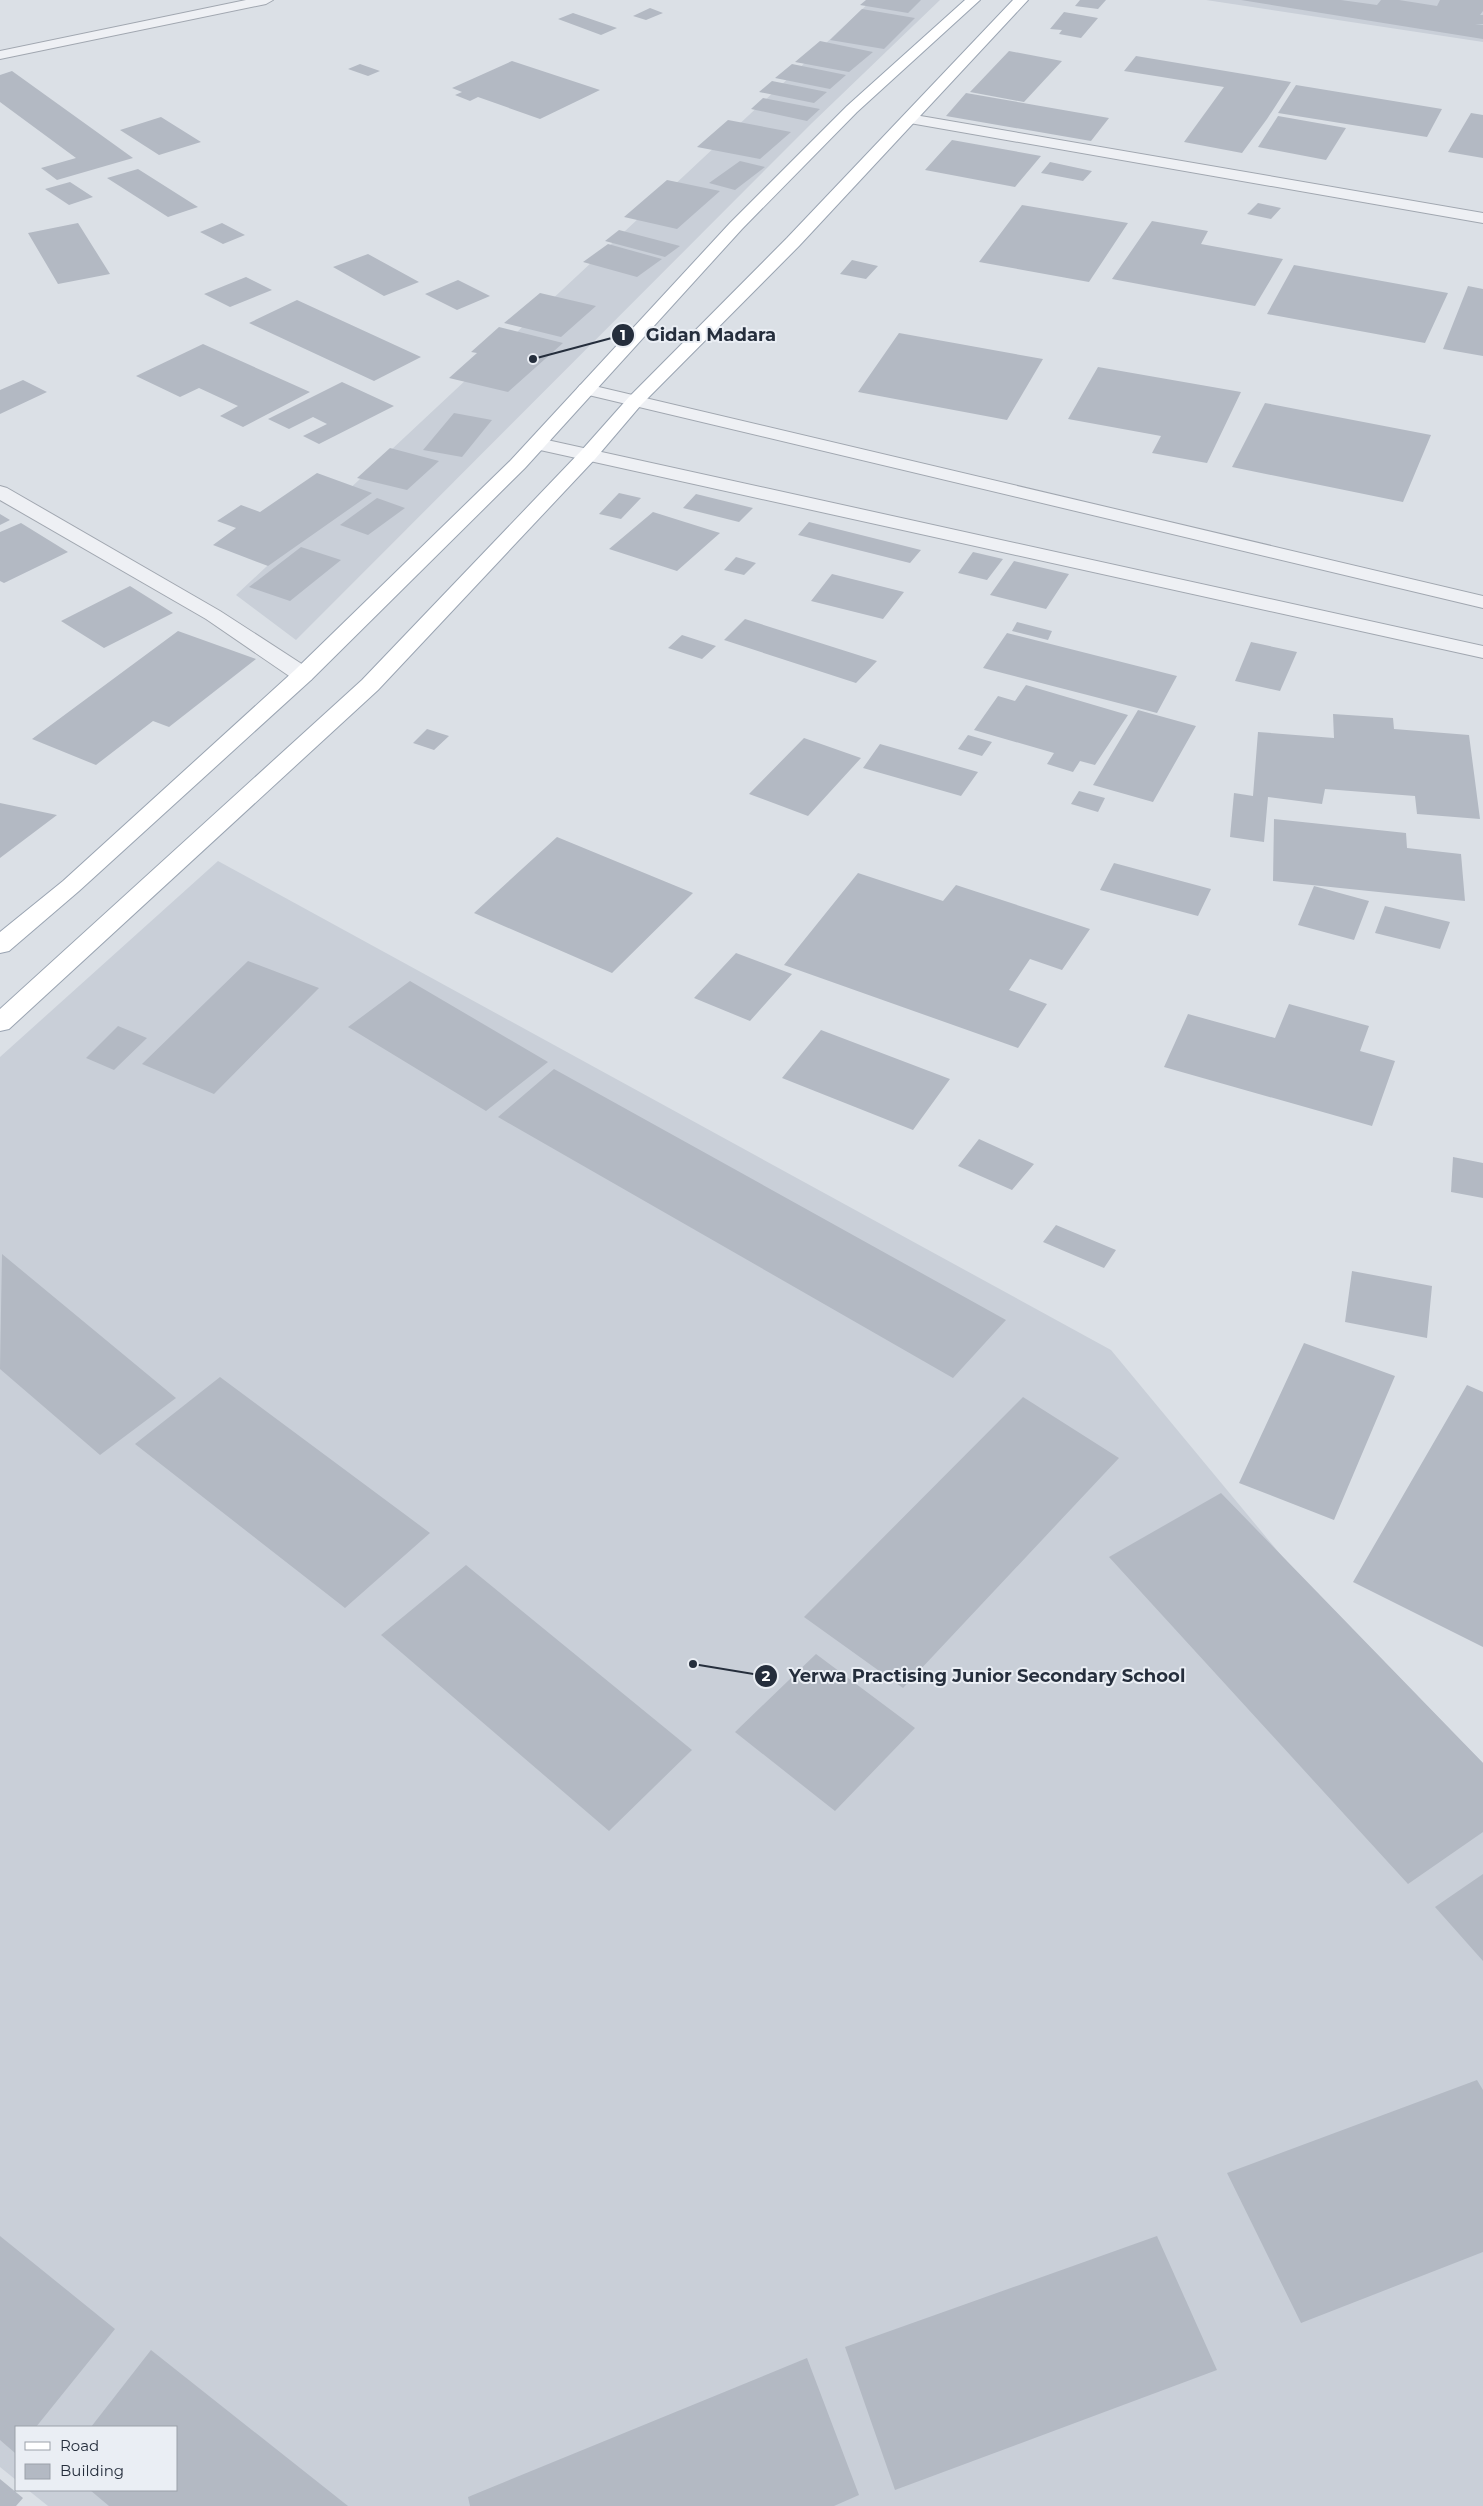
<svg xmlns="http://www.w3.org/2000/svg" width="1483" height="2506" font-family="Montserrat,sans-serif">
<rect width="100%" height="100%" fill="#dbe0e6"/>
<path fill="#c9cfd8" d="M872,0H940L812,123L296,640L236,595Z
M1206,0H1483V42Z
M218,861L1111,1350L1290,1566L1483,1763V2506H48L28,2490H176V2427H16V2480L0,2467V1057Z"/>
<path fill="#b3b9c3" d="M866,0H921L908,13L860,5Z
M1080,0H1106L1098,9L1075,6Z
M1241,0H1341L1377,5L1381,0H1399L1437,6L1440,0H1483V11L1480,15H1483V24H1475L1483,25V39Z
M650,8L663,13L646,20L633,16Z
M862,9L915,18L884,49L830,40Z
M1064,12L1098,18L1081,38L1059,34L1062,30L1050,29Z
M573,13L617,28L601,35L558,19Z
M820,41L873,52L849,72L795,62Z
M1009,51L1062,61L1024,102L970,92Z
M1136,56L1291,82L1267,119L1242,153L1184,142L1224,87L1124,71Z
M512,61L600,90L540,119L478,97L470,101L455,95L462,92L452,88Z
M360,64L380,71L368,76L348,69Z
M792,64L846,75L830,89L775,78Z
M12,71L133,158L57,180L41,168L76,158L0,102V75Z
M772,81L827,92L814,103L759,92Z
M1296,85L1442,109L1427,137L1278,113Z
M966,93L1109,118L1091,141L946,116Z
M763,98L820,109L807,121L751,109Z
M1471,113L1483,115V158L1448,152Z
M1278,116L1346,128L1326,160L1258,147Z
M161,117L201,142L159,155L120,130Z
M728,120L791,132L760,159L697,147Z
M952,140L1041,156L1015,187L925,170Z
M740,161L765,167L735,190L709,183Z
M1050,162L1092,171L1083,181L1041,173Z
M138,169L198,207L168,217L107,178Z
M667,180L720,191L677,229L624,217Z
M70,182L93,197L69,205L45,189Z
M1258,203L1281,208L1271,219L1247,214Z
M1022,205L1128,223L1089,282L979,262Z
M1152,221L1208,231L1201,244L1283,259L1255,306L1112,279Z
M78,223L110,274L58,284L28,233Z
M222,223L245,235L223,244L200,232Z
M619,230L680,246L665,257L605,241Z
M608,244L662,259L637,277L583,262Z
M368,254L419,282L384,296L333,267Z
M852,260L878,266L866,279L840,274Z
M1294,265L1448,293L1425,343L1267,314Z
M246,277L272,290L230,307L204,294Z
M458,280L490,296L457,310L425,294Z
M1468,286L1483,289V356L1443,349Z
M540,293L596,306L561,337L504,323Z
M297,300L421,357L374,381L249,323Z
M499,327L563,343L508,392L449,378L477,353L471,352Z
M899,333L1043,359L1007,420L858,392Z
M203,344L310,392L243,427L220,416L238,406L199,388L180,397L136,376Z
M1098,367L1241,392L1207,463L1152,453L1161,436L1068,419Z
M23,380L47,392L0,414V390Z
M342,382L394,406L319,444L303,436L327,424L313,417L289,429L268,419Z
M1265,403L1431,435L1403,502L1232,467Z
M454,413L492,420L462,457L423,450Z
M390,448L439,461L407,490L357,478Z
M317,473L372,493L268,566L213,545L236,528L217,521L241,505L260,512Z
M619,493L641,498L621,519L599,514Z
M696,494L753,508L739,522L683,508Z
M377,498L405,508L368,535L340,525Z
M653,512L720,533L677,571L609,549Z
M0,514L10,520L0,525Z
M809,522L921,550L910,563L798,535Z
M21,523L68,552L4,583L0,581V532Z
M301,547L341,560L290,601L249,587Z
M973,552L1003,559L987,580L958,573Z
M736,557L756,563L744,575L724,570Z
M1014,561L1069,574L1046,609L990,595Z
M832,574L904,592L883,619L811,601Z
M130,586L173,613L104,648L61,621Z
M745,619L877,661L856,683L724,640Z
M1017,622L1052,631L1048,640L1012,631Z
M178,631L256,659L169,727L153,721L96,765L32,739Z
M1007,633L1177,676L1157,713L983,668Z
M682,635L716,646L702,659L668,648Z
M1251,642L1297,652L1280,691L1235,681Z
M1026,685L1128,715L1095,765L1080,761L1073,772L1047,764L1054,753L974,730L998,696L1015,701Z
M1138,710L1196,726L1153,802L1093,785Z
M1333,714L1393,718L1394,729L1469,735L1480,819L1417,814L1415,796L1325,789L1322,804L1268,797L1264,842L1230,837L1234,793L1253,796L1258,732L1334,738Z
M427,729L449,736L434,750L413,743Z
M968,735L992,742L982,756L958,749Z
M804,738L861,758L808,816L749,794Z
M880,744L978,772L961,796L863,768Z
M1079,791L1105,798L1098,812L1071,804Z
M0,803L57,815L0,858Z
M1274,819L1406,833L1407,848L1461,854L1465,901L1273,881Z
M557,837L693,893L612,973L474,913Z
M1114,863L1211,889L1198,916L1100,890Z
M858,873L943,901L956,885L1090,929L1062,970L1030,959L1009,990L1047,1004L1018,1048L784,965Z
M1314,886L1369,901L1354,940L1298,925Z
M1385,906L1450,922L1440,949L1375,933Z
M736,953L792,974L750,1021L694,998Z
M248,961L319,988L214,1094L142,1064Z
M410,981L548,1062L486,1111L348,1027Z
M1289,1004L1369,1026L1360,1051L1395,1061L1372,1126L1164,1067L1188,1014L1275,1038Z
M118,1026L147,1038L114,1070L86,1058Z
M821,1030L950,1079L913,1130L782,1078Z
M554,1069L1006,1320L953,1378L498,1117Z
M979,1139L1034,1164L1012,1190L958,1166Z
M1453,1157L1483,1163V1198L1451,1192Z
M1056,1225L1116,1250L1104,1268L1043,1242Z
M2,1254L176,1398L100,1455L0,1369Z
M1352,1271L1432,1286L1427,1338L1345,1322Z
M1304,1343L1395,1376L1334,1520L1239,1483Z
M220,1377L430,1533L345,1608L135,1444Z
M1467,1385L1483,1392V1647L1353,1582Z
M1023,1397L1119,1458L903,1688L804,1617Z
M1221,1493L1483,1763V1832L1408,1884L1109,1557Z
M466,1565L692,1750L609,1831L381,1635Z
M816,1654L915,1728L835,1811L735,1732Z
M1483,1874V1961L1435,1907Z
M1477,2080L1483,2090V2252L1301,2323L1227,2173Z
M0,2236L115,2329L36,2427H16L15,2453L0,2440Z
M1157,2236L1217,2370L895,2490L845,2347Z
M151,2350L348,2506H109L90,2490H176V2427H91Z
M807,2358L859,2495L834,2506H470L468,2497Z
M0,2479L23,2498L16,2506H0Z"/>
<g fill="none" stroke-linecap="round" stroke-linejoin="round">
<g stroke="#a1a7b0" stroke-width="2">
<path id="minor" d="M246,0H273L266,4L0,59V51Z
M909,114L1483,213V223L904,122L901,119Z
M586,384L1483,596V608L580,393L577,389L580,385Z
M538,438L1483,646V658L531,448L529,444L531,440Z
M0,486L7,488L220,611L311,670L314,675L311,680L303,681L295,680L206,619L0,500Z"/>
</g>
<g stroke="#9aa4b2" stroke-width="2">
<path id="major" d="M965,0H980L857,112L742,229L525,468L311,680L79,891L9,951L0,953V932L63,881L295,670L511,460L730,223L847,106Z
M1013,0H1028L799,246L641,405L595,459L378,690L9,1029L0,1031V1009L362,680L581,451L629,397L787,238Z"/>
</g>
<use href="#minor" fill="#eef0f4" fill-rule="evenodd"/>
<use href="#major" fill="#fff" fill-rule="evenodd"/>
</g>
<path fill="none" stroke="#252e3c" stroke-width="2" d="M533 359L623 335M693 1664L766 1676"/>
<g fill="#252e3c" stroke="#eaeef4" stroke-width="2">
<circle cx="533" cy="359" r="5"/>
<circle cx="693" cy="1664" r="5"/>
<circle cx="623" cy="335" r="12"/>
<circle cx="766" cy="1676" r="12"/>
</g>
<g font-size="15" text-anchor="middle" font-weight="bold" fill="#fff">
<text x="623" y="340">1</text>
<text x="766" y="1681">2</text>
</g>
<g font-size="18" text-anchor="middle" font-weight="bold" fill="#252e3c" stroke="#eaeef4" stroke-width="4" stroke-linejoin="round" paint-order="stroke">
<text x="711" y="341">Gidan Madara</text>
<text x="987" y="1682">Yerwa Practising Junior Secondary School</text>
</g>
<rect x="15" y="2426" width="162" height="65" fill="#eaeef4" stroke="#9ba1aa"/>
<rect x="25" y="2442" width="25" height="8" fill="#ffffff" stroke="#9ba1aa"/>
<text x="60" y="2451" font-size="15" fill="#252e3c">Road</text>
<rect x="25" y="2464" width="25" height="15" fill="#b3b9c3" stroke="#9ba1aa"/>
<text x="60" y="2476" font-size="15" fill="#252e3c">Building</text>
</svg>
